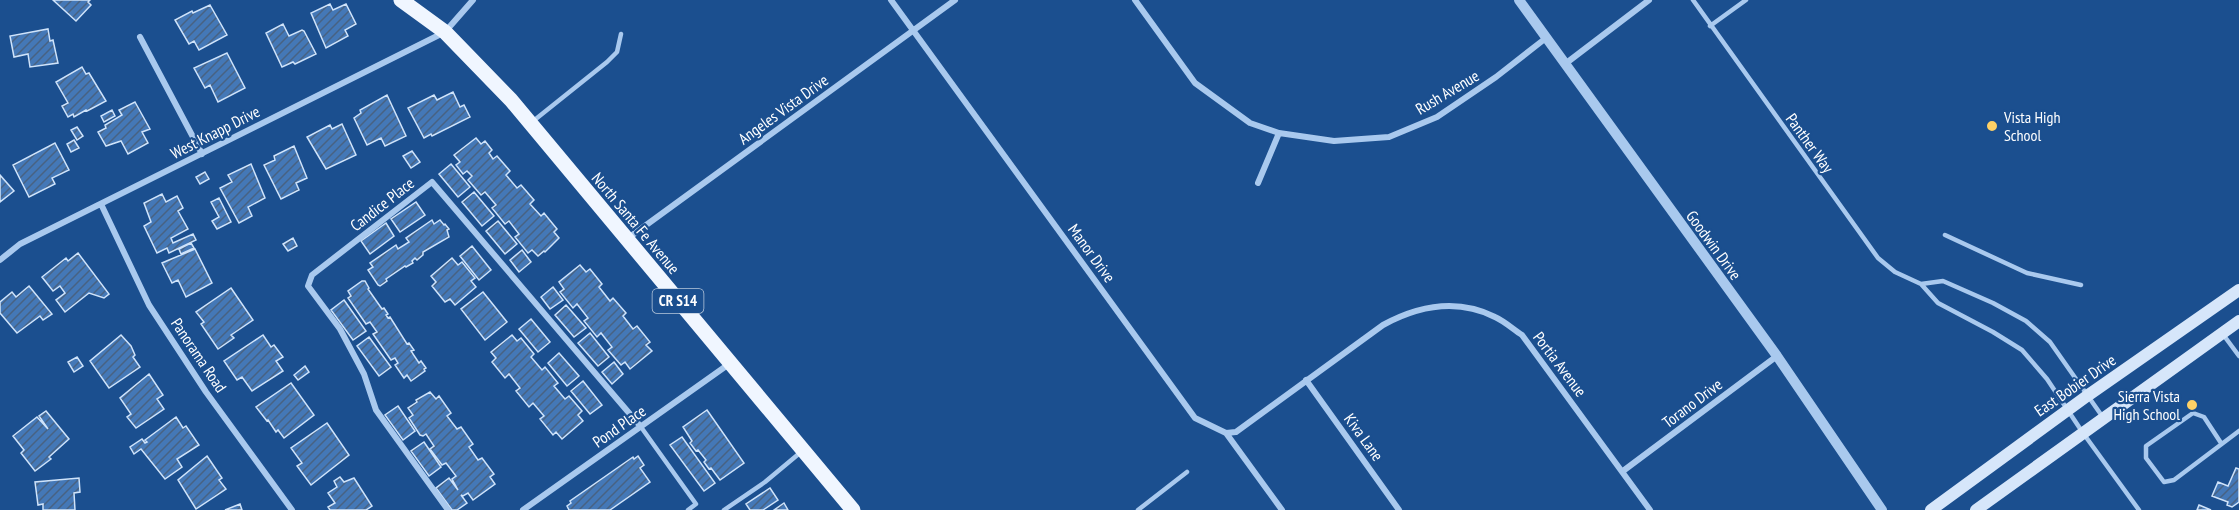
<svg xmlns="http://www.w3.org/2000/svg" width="2239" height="510" font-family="'PT Sans Narrow',sans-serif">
<defs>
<pattern id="building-hatch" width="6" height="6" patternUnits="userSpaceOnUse" patternTransform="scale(1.5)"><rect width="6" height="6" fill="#4478b7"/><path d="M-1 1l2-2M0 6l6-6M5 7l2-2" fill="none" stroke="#486282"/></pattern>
</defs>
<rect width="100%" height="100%" fill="#1b4f8f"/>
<path fill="url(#building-hatch)" stroke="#cfe3fa" stroke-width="1.5" d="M53,0H90L88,2L91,5L76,21Z
M330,4L333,10L346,4L356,24L345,30L348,36L326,48L311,13Z
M210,5L227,35L199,50L194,41L189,44L175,20L192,11L193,13Z
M283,24L289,36L302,30L304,31L316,54L295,64L293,62L282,67L266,33Z
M48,29L50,41L53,40L58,63L30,67L28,54L14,57L10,36Z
M227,53L245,88L218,102L210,85L205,88L194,68Z
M82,67L86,74L89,73L106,101L87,111L86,110L74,117L73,114L68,117L62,106L68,103L56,82Z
M453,92L460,107L464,105L470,117L432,136L431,134L424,138L408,108L434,95L437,100Z
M387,95L406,136L385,146L381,138L367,145L354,118L361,113L360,110Z
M135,102L150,129L142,132L148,143L128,154L121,141L106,146L98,132L106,128L105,125L122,115L119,110Z
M112,110L115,116L104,122L101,116Z
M342,124L356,155L326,169L307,137L330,125L332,129Z
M77,127L83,136L77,140L71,130Z
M476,138L481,144L485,141L492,150L489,153L493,159L497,156L510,171L506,175L517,188L521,185L534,200L530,204L541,216L544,213L557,229L554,232L559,238L545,252L544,251L538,256L532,250L528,253L515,237L519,234L509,221L505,224L492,208L496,205L485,192L481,195L468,180L472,176L467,171L463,174L456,165L460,162L454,155Z
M74,140L79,148L71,152L67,144Z
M55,143L69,170L52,178L55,184L29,197L13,165Z
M294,146L307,178L296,183L299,190L281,199L264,165L275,160L274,156Z
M412,151L420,162L411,168L403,156Z
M251,164L265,198L248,207L252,216L239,223L220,188L232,182L228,175Z
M451,164L470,187L458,197L439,174Z
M205,172L209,179L200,184L196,177Z
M0,175L14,191L0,202Z
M474,192L494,216L482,226L462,202Z
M162,194L166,202L177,196L183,208L178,211L188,229L171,238L173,243L193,234L196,240L169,253L167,248L157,253L144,226L151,222L144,203Z
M219,198L231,222L217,229L212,221L219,217L211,202Z
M416,202L425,215L400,232L391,219Z
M432,220L434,224L440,220L444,225L445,224L449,229L447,230L449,237L423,252V255L417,260L415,258L412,261L413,263L406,267L405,266L386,279L387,281L380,286L378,285L368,270L373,267L370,263L396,245L398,249L409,242L406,238Z
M498,221L517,244L505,254L486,231Z
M386,223L394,236L370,254L361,241Z
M293,238L297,246L288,251L283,244Z
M191,243L194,248L181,254L179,249Z
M472,246L491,270L479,280L460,256Z
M195,249L212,283L186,297L178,280L172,283L162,263Z
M522,250L531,262L519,272L510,260Z
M78,253L109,294L104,298L89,293L65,312L56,300L65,293L60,286L53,291L42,277L66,258L68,261Z
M452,258L458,265L462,262L475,278L471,281L476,287L455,305L450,299L445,302L432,286L436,282L431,276Z
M580,265L586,272L590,269L602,284L599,287L610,301L613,298L626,313L623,316L633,329L637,326L650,342L646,345L652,351L630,369L625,362L621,365L608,350L612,347L601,333L597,337L584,321L588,318L577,304L573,308L560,292L564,289L559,282Z
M362,281H365L369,288L368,289L382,309L384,308L388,314L386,315L388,318L390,317L407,344L409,343L414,350L411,351L419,363L421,361L426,368L424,369L425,371L411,381L407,375L404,378L395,365L398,363L395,358L391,360L373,334L377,332L370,322L366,324L348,298L351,296L348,291Z
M29,286L52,314L43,320L40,316L17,333L0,313V302L12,292L16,297Z
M553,287L563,300L550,309L541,297Z
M231,288L253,320L231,335L234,338L218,349L201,324L204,322L196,312Z
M483,292L507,322L485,340L461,309Z
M344,300L366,331L353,340L331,310Z
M566,305L586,328L574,337L555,315Z
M531,319L550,342L538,352L519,329Z
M590,333L609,357L598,366L578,343Z
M121,335L131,346L135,355L133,357L140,367L109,388L90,361Z
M263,335L271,347L274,345L283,357L276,361L283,371L252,391L242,377L237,380L224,361Z
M512,335L517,341L521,338L534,354L531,357L542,370L545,367L558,383L554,386L565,399L569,396L582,411L578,415L583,421L562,439L556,432L553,435L540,419L544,416L533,403L529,407L516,391L520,388L509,374L505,378L492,362L496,358L491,352Z
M369,337L391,367L379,376L357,346Z
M559,353L579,376L567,386L548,363Z
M77,357L83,366L74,372L68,362Z
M614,362L623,374L612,384L602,372Z
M305,366L309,372L298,380L294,375Z
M149,374L163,395L157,399L164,409L136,428L127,417L131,414L120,398Z
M583,381L602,405L590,414L571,391Z
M291,383L314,415L284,438L278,430L276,432L268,420L267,421L256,407Z
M430,392L436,399L439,396L451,413L447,416L457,429L461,427L473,444L469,447L478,460L482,458L494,474L490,477L495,484L473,500L468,493L463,496L461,495L467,503L457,510H452L436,488L449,478L458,490L452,479L456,476L446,463L442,465L430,449L434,446L426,434L423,436L420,435L409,418L413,415L408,408L417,402L416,400Z
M398,406L415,431L403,440L385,415Z
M707,410L744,463L720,480L711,468L709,469L704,462L706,460L698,450L696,451L690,443L692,441L683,427Z
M46,411L69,439L49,457L51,459L35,471L21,453L24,450L13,436L37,417L48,429L39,416Z
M176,417L183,428L186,426L199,445L177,459L182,467L165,479L141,449L134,454L130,447L142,439L145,443L147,442L145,440Z
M327,423L349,455L311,485L297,466L302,463L291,448Z
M682,437L715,483L704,491L670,445Z
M424,442L441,467L429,476L411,451Z
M207,456L222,478L219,480L226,489L196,509L178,480Z
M638,456L644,465L640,468L650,482L610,510H569L567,506L571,503L570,501L633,457L634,459Z
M2236,468L2239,469V502L2232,507L2227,505L2228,502L2212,496L2218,482L2228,486Z
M340,477L344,482L354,478L372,506L366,510H330L328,507L335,503L328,493L337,487L334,481Z
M79,478L80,492L74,493L75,510H43V504L38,505L35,482Z
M770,488L778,500L763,510H750L746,504Z
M784,503L788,510H774Z
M240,504L242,510H225Z
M2199,505L2211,510H2197Z"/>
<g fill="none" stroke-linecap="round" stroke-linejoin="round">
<path stroke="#a9c9ee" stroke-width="4.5" d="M1693,0L1878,258L1895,272L1921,284L1938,303L1993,332L2022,350L2047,379L2083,433L2139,510
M1710,26L1746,0
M532,122L607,62L617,52L621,34
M1945,235L2027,273L2081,285
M1921,284L1943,281L1993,303L2026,321L2050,342L2102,416
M2222,333L2239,356
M641,427L696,504L688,510
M2221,443L2204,417L2193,413L2146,446V458L2164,482L2174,480L2239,431
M724,510L765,482L801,452
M1138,510L1187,472"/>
<path stroke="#a9c9ee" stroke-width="6" d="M891,0L1195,418L1226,433L1282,510
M1135,0L1195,83L1250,123L1279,133L1334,141L1389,137L1437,117L1496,77L1546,38
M140,37L202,154
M1565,64L1649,0
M1258,183L1279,133
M101,204L149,305L206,392L292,510
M627,239L955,0
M0,260L20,244L445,32L473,0
M1306,380L1399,510
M1226,433L1236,432L1383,325C1418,306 1457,298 1495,317C1504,321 1513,329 1522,335L1650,510
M1623,471L1777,356
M448,510L376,410L364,374L340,329L308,286L312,275L432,182L641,427
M523,510L729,364"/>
<path stroke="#a9c9ee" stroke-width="10" d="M1519,0L1777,356L1882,510"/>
<path stroke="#d6e6fa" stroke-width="12" d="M1931,510L2087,396L2239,290
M1976,510L2239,321"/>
<path stroke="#f0f6ff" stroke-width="15" d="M401,0L445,32L511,100L853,510"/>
</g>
<g fill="#ffd166" stroke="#1b4f8f" stroke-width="2">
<circle cx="1992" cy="126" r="6"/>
<circle cx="2192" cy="405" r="6"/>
</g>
<g text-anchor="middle" stroke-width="4.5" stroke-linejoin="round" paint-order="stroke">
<rect fill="#1b4f8f" stroke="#bbcadd" stroke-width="1.5" x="652.5" y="289" width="51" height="24" rx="4.5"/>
<g font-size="15" font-weight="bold" fill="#fff">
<text x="678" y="306">CR S14</text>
</g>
<g font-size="16" fill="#fff" stroke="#1b4f8f">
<text transform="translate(1447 92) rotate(-31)" y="6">Rush Avenue</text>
<text transform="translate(783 109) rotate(-36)" y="6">Angeles Vista Drive</text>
<text transform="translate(215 132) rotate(-27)" y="6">West Knapp Drive</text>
<text transform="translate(1810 143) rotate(54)" y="6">Panther Way</text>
<text transform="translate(382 204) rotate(-38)" y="6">Candice Place</text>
<text transform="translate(636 223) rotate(50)" y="6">North Santa Fe Avenue</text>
<text transform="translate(1714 245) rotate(54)" y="6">Goodwin Drive</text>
<text transform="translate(1092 253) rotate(54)" y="6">Manor Drive</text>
<text transform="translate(199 355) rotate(56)" y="6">Panorama Road</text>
<text transform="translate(1560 364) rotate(53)" y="6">Portia Avenue</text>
<text transform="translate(2075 385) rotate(-35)" y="6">East Bobier Drive</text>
<text transform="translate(1692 403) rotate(-37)" y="6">Torano Drive</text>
<text transform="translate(619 426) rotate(-35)" y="6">Pond Place</text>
<text transform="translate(1364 437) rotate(54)" y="6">Kiva Lane</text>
</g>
<g font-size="16" fill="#fff" stroke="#1b4f8f" text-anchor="start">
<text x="2004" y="123">Vista High<tspan x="2004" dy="18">School</tspan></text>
<text x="2180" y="402" text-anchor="end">Sierra Vista<tspan x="2180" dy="18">High School</tspan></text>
</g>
</g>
</svg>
